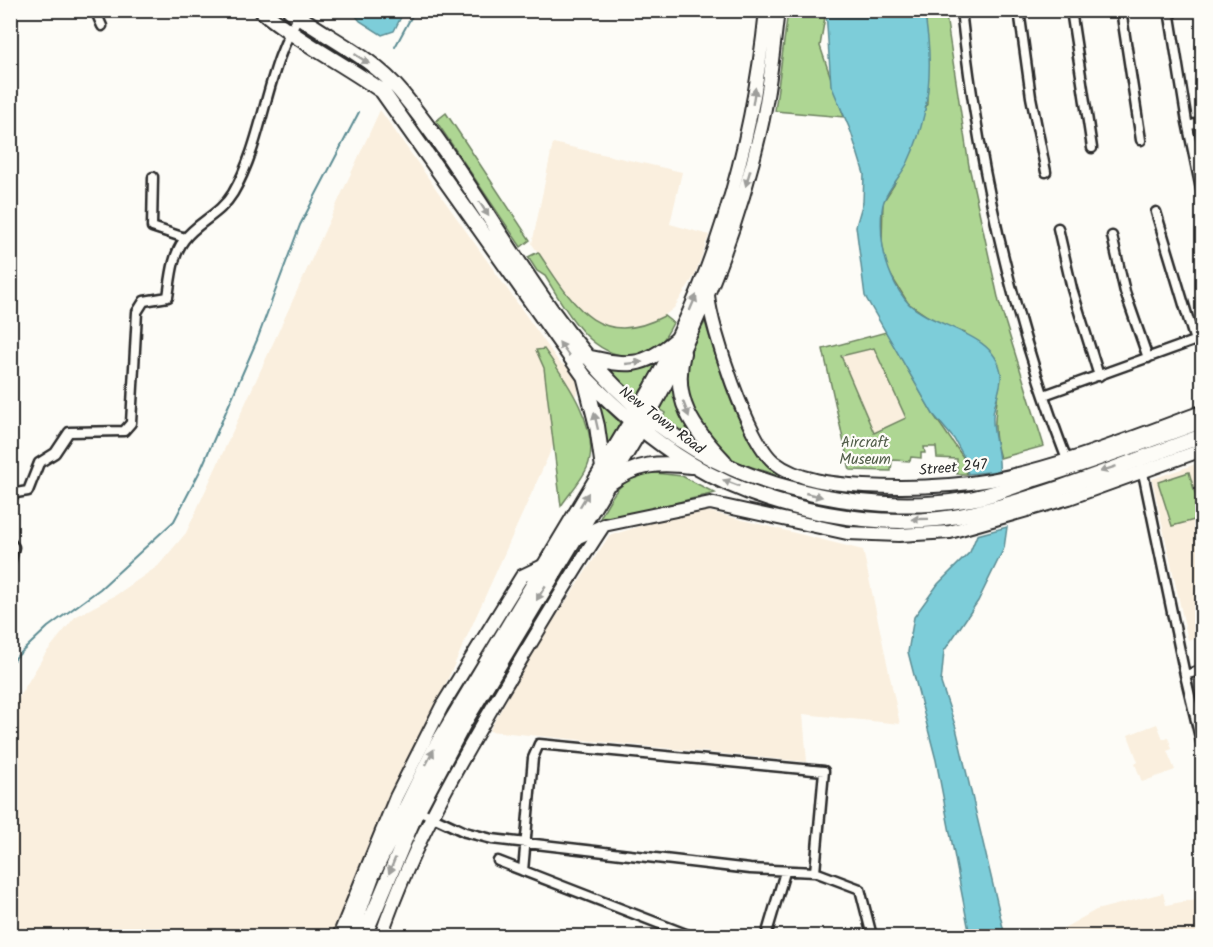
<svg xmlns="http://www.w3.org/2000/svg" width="1213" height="947" font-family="Kalam,sans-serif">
<rect width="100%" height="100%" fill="#fdfcf7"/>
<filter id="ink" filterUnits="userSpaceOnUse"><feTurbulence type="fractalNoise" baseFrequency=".0167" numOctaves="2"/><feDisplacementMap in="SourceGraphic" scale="12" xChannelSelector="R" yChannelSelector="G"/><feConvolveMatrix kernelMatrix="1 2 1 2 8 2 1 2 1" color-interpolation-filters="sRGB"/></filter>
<g filter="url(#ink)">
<path fill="#faefde" d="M380,110L559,362L584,377L332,936H11L10,712L45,654L75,617L116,595L158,566L186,533Z
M553,143L682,172L670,224L709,235L695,275L674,308L664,316L641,326L627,327H613L593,322L569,299L532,244Z
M874,348L906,419L873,433L841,356Z
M1202,462V635L1188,640L1152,479Z
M695,508L863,550L900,724L803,714L807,762L489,731L534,650L609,536Z
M1157,724L1163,739L1168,737L1172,749L1167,751L1175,770L1142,782L1135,764L1138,762L1128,735Z
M1163,893L1166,905L1202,898V936H1032L1064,928L1096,910Z"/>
<path fill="#aed693" stroke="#6c805f" stroke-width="1.5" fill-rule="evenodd" d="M788,11H826L820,46L844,117L775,111Z
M946,16L969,166L999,302L1044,446L1000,458C990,428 997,403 1001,373L965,333L939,324L908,303L887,269L882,243L883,202L894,185L927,104L926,20Z
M446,113L530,240L521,247L436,121Z
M538,252C571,301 597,352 664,316L673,323C664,341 654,356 633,356C589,358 565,308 545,276L537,271L528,257Z
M705,322C721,374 737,437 778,475C764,470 747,467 734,460C725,455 717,444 710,437C675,398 681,364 705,322Z
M886,332L933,414L963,457L967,474H957V459L937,458L936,447H924L925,453H921V458L911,457L910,461L892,460L891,471L850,470L823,349ZM874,348L906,418L874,433L841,356Z
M544,349C564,377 603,431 587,468C581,481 569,494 561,506L544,368L536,350Z
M655,364L657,365L636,398L603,366L628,371Z
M673,385L700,443L662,420L665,413L659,409Z
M593,396L620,423L603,455Z
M646,472L682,476L715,493L598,522C612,495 616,483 646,472Z
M1189,472L1202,518L1172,526L1158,482Z"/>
<path fill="#7dcdd9" stroke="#5c8c93" stroke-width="1.5" d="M352,11V10L404,11L394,31L382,35L360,21Z
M826,11H924C934,63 931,113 908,162C901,176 889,187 884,201C880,212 881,235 883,247C886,266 895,289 909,304C935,328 995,332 1001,373C1003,387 993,403 993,417C992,436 1001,453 999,471L968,474L964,457L954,439L933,414L865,296L856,226L863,202L864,174L851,132L831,85Z
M1007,527L1004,548L978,601L944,651L941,683L956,728L1005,936H970L936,760L908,652L914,617L938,584L970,552L977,535Z"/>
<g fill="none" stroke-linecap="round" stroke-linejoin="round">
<path stroke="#5c8c93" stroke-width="2" d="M395,47L415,10
M10,663L48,627L100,589L174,521L201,469L257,340L300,225L359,112"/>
<g stroke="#2b2b2b" stroke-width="13">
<path id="street" d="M95,10L102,26
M961,10C978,165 1012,320 1069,465
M1019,10L1031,97L1046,172
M1071,10L1092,148
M1121,10L1141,140
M1169,10L1187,122L1202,194
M1188,126L1202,122
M153,177L152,227L185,238
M1156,212L1195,341
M1058,228L1072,289L1099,376
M1112,236L1125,292L1148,358
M1044,395L1202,338
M1142,468L1185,675L1202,746
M10,494L28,491L39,463L55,453L69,432L124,431L131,423L137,312L144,301L168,297C171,278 172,256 184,240C197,222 220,215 233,193C266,136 265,66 303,10
M10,542L14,547L10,564
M1185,675L1202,670
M418,810L465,832L492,839L750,869L815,872L860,889L872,936
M498,861L691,936
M523,871L533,758L539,744L824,771L815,872
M766,936L785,872"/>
</g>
<g stroke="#2b2b2b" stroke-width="16">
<path id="secondary" d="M708,295C711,329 748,441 774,462C798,481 834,484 864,486C906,488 950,487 991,480C1060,467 1136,436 1202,412
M638,410C711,290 752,151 766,10
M648,417C699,327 738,230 761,128C770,90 773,50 778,10
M574,539L604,525L710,503L847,533L899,535L950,532L1069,498L1202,450
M339,936L396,797L442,706L522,576L545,565
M381,936C414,839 467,749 520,661C548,615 574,570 604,525"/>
</g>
<g stroke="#2b2b2b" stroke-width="18">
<path id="primary" d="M261,10C298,41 342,63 382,91L584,376C616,409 650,439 689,463C769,511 882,534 974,513C1048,496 1130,462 1202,436
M290,10C325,37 371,56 400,91C528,246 580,438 800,491C852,504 911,509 964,500C988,497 1012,487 1035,479C1092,462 1147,441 1202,421
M683,353C671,399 693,429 724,461
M586,357C628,366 642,369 676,340
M585,379L597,426L603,468
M610,483C637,463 659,462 691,466
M418,810L464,723L645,422
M350,936L372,876L435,748L636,413
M364,936L416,813"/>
</g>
<use href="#street" stroke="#fdfcf7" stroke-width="8"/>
<use href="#secondary" stroke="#fdfcf7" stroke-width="12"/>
<use href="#primary" stroke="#fdfcf7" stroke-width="14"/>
</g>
<defs><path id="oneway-solid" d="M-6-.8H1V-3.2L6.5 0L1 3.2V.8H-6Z" transform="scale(1.5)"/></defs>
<g fill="#9e9e9b">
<use href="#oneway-solid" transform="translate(362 59) rotate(33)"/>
<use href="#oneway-solid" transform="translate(754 96) rotate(-81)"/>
<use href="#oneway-solid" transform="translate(748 178) rotate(106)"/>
<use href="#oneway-solid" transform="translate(484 209) rotate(57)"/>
<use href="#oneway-solid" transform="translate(693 303) rotate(-67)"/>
<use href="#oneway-solid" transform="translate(564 349) rotate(-126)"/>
<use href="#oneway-solid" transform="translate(634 363) rotate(-6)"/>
<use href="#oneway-solid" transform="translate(686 409) rotate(69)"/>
<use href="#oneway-solid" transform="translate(596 421) rotate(-103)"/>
<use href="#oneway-solid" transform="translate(1108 469) rotate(161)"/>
<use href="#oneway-solid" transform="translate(731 483) rotate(-159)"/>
<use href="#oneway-solid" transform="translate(814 495) rotate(13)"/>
<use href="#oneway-solid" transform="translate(584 500) rotate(-59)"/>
<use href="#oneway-solid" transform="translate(920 519) rotate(179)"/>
<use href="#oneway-solid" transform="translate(541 593) rotate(121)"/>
<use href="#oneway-solid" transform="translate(430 757) rotate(-63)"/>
<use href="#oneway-solid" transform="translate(392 866) rotate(112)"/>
</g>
</g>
<g text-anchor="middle" stroke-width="4.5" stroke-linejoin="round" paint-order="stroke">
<g font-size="15" fill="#2b2b2b" stroke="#fdfcf7">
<text transform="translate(662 420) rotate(37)" y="5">New Town Road</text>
<text transform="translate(953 467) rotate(-5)" y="5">Street 247</text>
</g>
<g font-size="15" fill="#525e4a" stroke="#fdfcf7">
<text x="865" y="447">Aircraft<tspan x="865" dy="17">Museum</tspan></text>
</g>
</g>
<rect width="1213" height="947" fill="none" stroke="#fdfcf7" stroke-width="36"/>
<rect x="18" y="18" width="1177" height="911" fill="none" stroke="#2b2b2b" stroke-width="2" filter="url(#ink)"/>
</svg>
